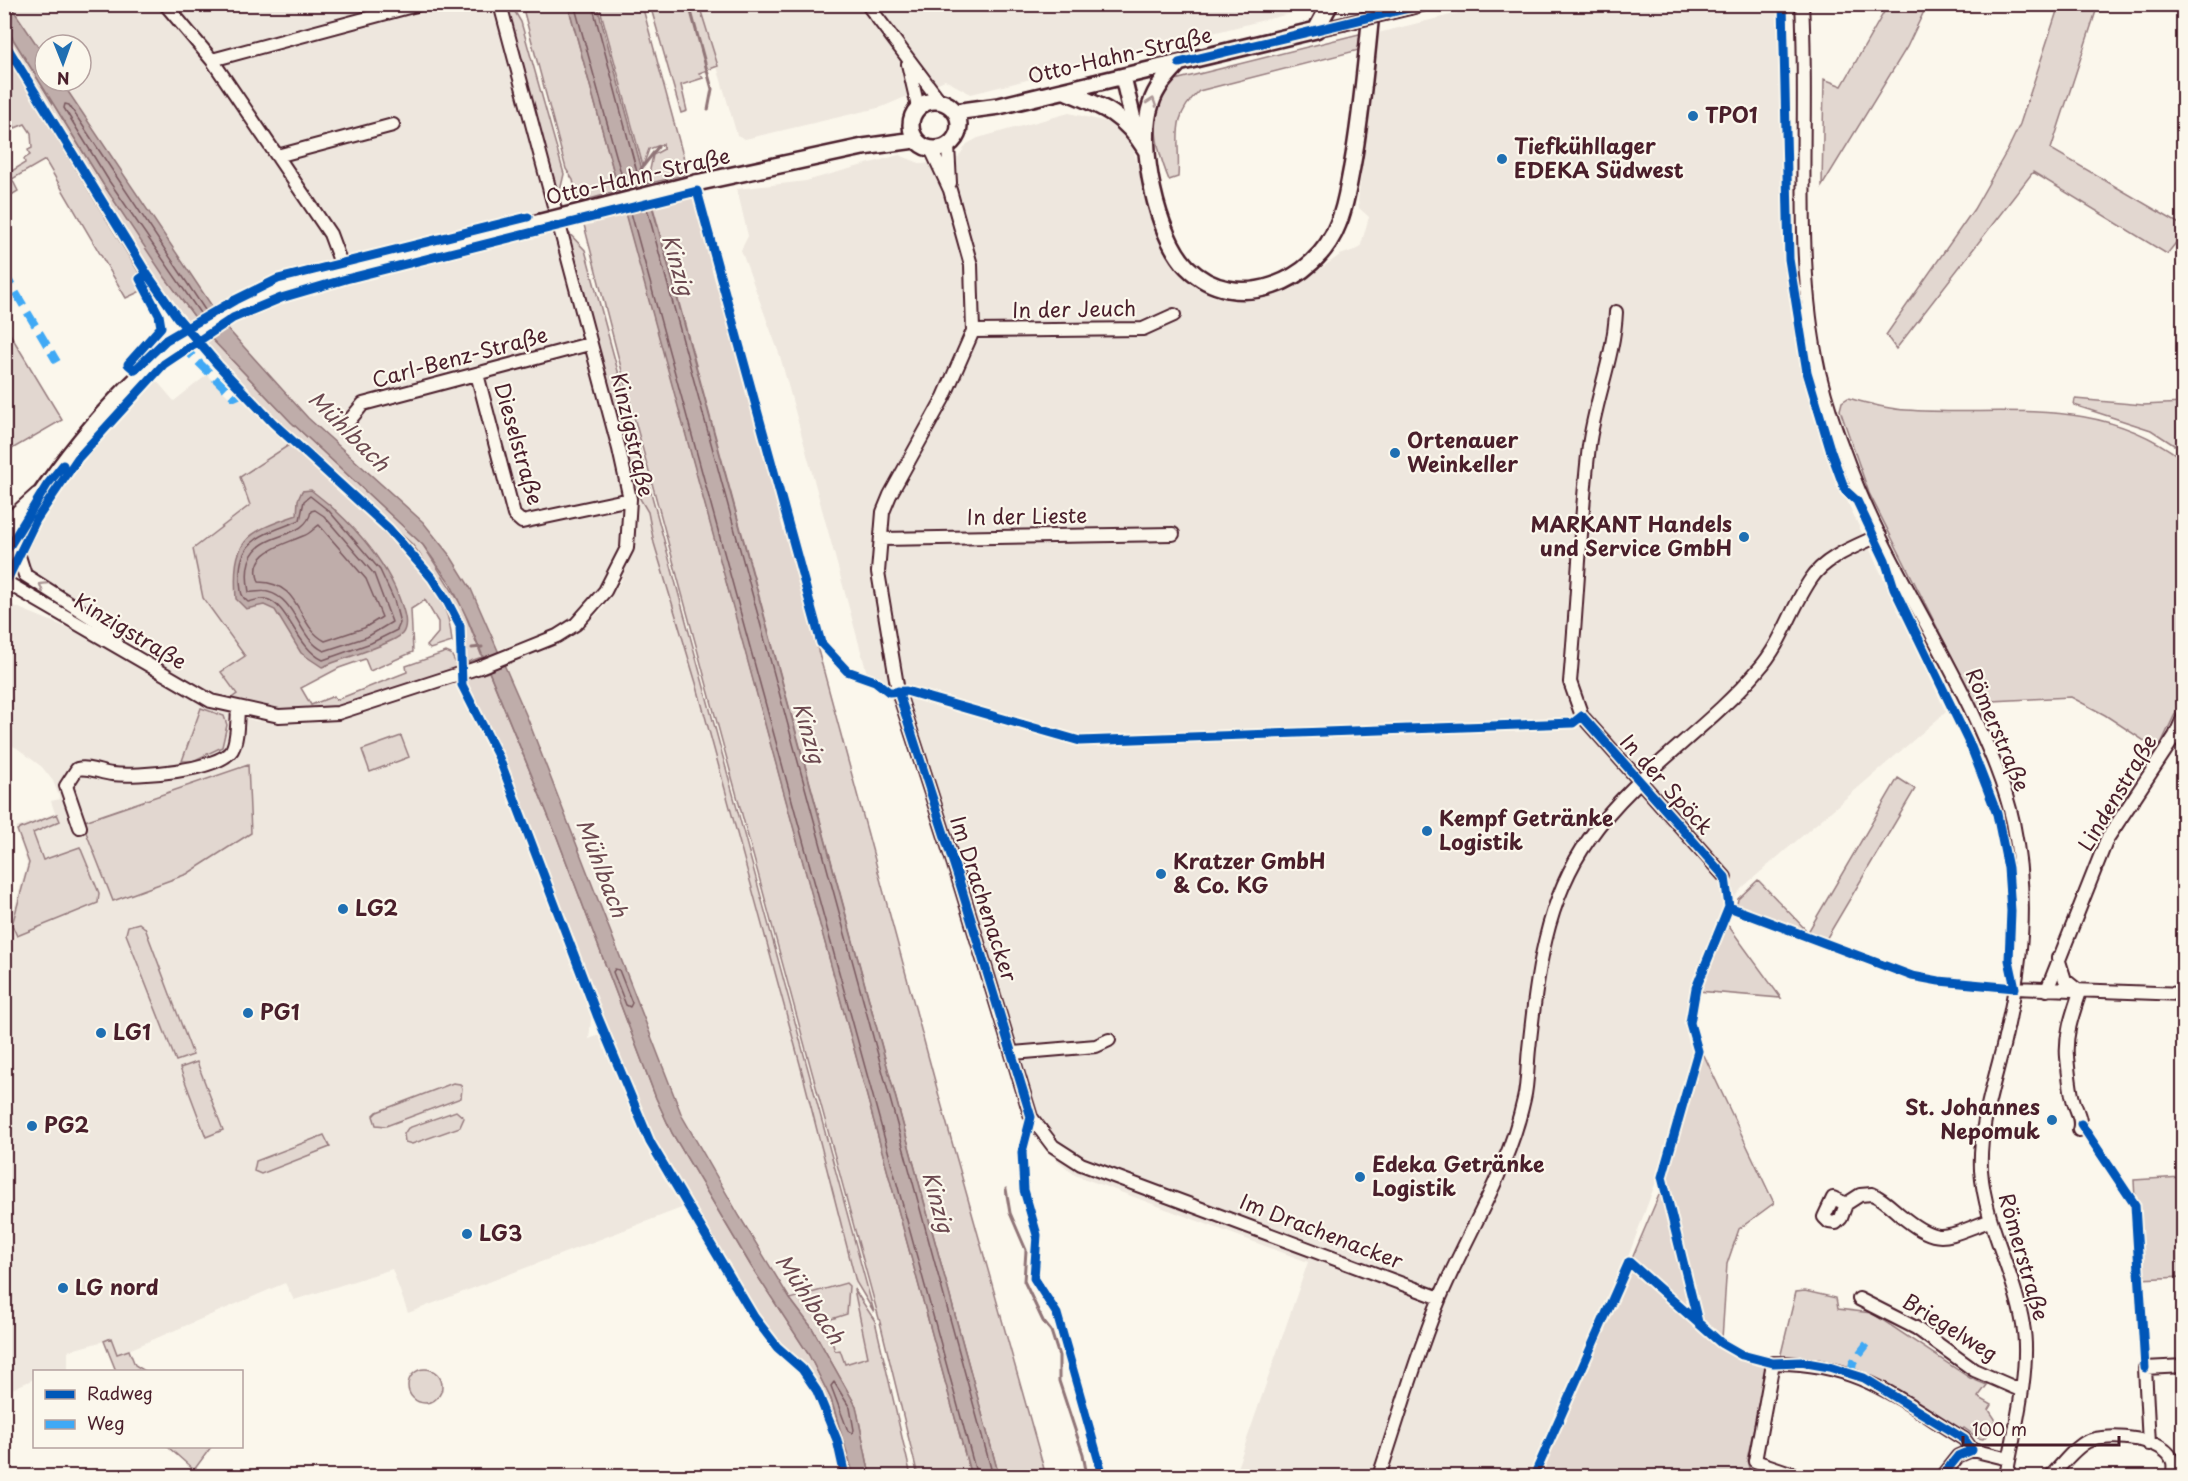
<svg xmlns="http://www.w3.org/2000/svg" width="2188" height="1481" font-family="'Playpen Sans',sans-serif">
<rect width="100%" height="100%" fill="#fbf7ec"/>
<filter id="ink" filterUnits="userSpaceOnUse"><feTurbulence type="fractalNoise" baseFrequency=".0167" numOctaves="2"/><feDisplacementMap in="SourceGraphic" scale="12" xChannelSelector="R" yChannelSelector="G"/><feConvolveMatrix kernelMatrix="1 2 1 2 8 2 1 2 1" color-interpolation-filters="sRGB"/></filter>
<g filter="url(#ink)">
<path fill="#eee7de" d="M10,5H504L632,485L648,512L654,543L696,683L800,1064L856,1280L857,1306L868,1358L845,1364L835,1351L825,1321L845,1283L790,1299L682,1116L504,664L546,648L576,632L602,610L621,581L632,549L618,552L585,609L570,623L550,633L497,650L471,589L423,522L308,418L267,375L211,308L61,81H81V45H45V57Z
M699,5H1324L971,94L945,80L882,107L745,139L737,135Z
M1491,5H1778L1786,249L1788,287L1800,354L1818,418L1848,503L1946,712L1743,887L1727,905L1696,983L1689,1022L1695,1051L1660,1171L1618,1284L1530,1476H1248L1235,1474L1308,1262L1075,1175L1051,1155L1034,1134L1021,1107L900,722L889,696L874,687L868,677L780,356L741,250L748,236L737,189L806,181L899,155L922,164L957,159L967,144L978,138L1069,113L1120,125L1129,135L1160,242L1191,281L1212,296L1231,299L1277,294L1290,290L1340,255L1360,248L1369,217L1359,208L1358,200L1378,33Z
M207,375L230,398L235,400L244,397L289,445L240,477L251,505L193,549L203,598L245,656L237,694L229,700L194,685L161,665L126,634L29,572L24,553L32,530L80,459L155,379L174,401Z
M9,604L68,628L114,652L197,702L256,721L301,724L349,716L457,680L482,737L496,756L504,776L592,1010L589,1039L602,1034L652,1154L684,1207L408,1313L392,1269L294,1300L285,1283L117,1355L111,1339L68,1351V1371L34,1372V1379L5,1392V927L10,924L27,864L16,828L55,813L51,801L60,799L53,781L42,767L17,748L5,743V605Z"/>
<path fill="#e2d7d0" stroke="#967b7e" stroke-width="1.5" d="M504,5H511L521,22L564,174L557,204Z
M522,5H568L619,191L578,202L573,180L566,169Z
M599,5H642L688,174L647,184L653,155L664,149L663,144L649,149L643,166Z
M650,5H699L718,66L699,73L703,78L681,85L687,111L681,113Z
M1888,5H1927L1907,47L1822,186L1824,79L1842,86Z
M2059,5H2098L2051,149L2183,226V234L2167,254L2033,172L1896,349L1886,335L1974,209L2008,149L2020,124Z
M5,26L103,184L196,319L188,326L119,223L5,36Z
M1363,33L1359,50L1199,91C1168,120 1181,140 1178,177L1169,180C1155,145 1146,110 1175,80Z
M7,57L141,276L138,279L141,291L126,298L45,160L12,179L18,191L5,199V172L12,171L25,163L24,159L30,155L28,150L32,148L31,133L25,124L15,128L5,111Z
M694,193L939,1096L1046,1476H999L652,204Z
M625,211L971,1476H918L881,1326L631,406L583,221Z
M563,227L585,250L874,1312L856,1282L800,1064L696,683L654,543L648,512L632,485Z
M4,324L62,420L5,453H4Z
M209,336L291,422L423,545L462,606L482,657L468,662L463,654L464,624L443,586L412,544L294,439L202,340Z
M1848,398C1867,403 1886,409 1906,410C2005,417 2095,394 2181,458L2183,697L2158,750L2105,715L2071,697L1992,701V709L1979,710L1869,493L1840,410L1842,402Z
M2075,399L2143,405L2183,403V451L2151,430L2074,405Z
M289,445C333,484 424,558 445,610C450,620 451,631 452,642L430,649L427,646L438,633V622L425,600L411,609L413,652L370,671L365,659L339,668L301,688L311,705L334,696L336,700L407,672L406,666L446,652L451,654L458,668C403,687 338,715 279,711C263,710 245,704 229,700L237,694L221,672L245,656L203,598L193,549L250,505L240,477Z
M489,672L557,837L656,1098L672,1133L751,1266L809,1355L831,1399L854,1476H849L826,1402L817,1383L802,1364L778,1343L762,1323L650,1136L639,1111L528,822L494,741L465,684L468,678Z
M201,708L224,716L227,725L222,747L193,761H182Z
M401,736L409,757L370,772L362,750Z
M248,765L251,833L187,874L113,901L82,822Z
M1898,778L1915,789L1825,941L1746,911L1737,904L1738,899L1758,880L1808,932Z
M57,814L60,821L33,833L43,860L80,847L99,893L98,903L17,936L12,925L29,863L17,830Z
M1725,921L1781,998L1698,991Z
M139,923L145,928L193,1055L176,1061L126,934L128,926Z
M1702,1051L1774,1203L1739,1229L1727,1264L1722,1339L1700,1319L1665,1179Z
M197,1062L223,1130L206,1137L180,1068Z
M453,1083L460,1084L462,1088L461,1098L386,1126L376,1125L373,1116L377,1112Z
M456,1111L464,1118L460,1127L412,1144L405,1142L404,1134L408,1128Z
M324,1135L330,1147L261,1174L254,1171L256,1161Z
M2181,1177L2183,1277L2139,1279L2134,1180Z
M1662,1188L1694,1313L1631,1261Z
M1630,1265L1726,1349L1767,1366L1747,1460L1751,1476H1537Z
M846,1283L849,1286L847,1314L825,1321L835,1351L840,1350L845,1364L868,1357L854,1289L875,1321L911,1476H870L856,1406L812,1328L790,1299Z
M1805,1291L1836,1298L1838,1309L1872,1313L1970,1378L1987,1385L1978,1397L1992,1405L1989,1410L1995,1419L1992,1430L1983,1439L1978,1438L1964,1428L1961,1431L1888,1385L1855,1370L1780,1358L1796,1292Z
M111,1338L117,1354L129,1350L135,1365L145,1371H116L104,1341Z
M408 1386a17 17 0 1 1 34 0a17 17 0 1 1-34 0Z
M168,1447H211L194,1470Z
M1195,1469L1194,1476H1127Z"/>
<path fill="#bfadaa" stroke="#907477" stroke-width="1.5" d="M5,5H10L45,57V81H61L226,327L308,418L423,522L451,557L471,589L527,717L682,1116L740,1217L790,1299L812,1328L856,1406L870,1476H854L831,1399L809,1355L751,1266L672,1133L656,1098L557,837L468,620L450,583L423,545L291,422L209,336L164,276L103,184L5,26Z
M568,5H597L999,1476H971Z
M311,490C348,518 386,559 401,603C404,612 409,625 402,634C393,644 338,660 322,667L301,653L275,610L264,605L246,609L236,599C232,540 244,533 297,515L298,500L302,491Z"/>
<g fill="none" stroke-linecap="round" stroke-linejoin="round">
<path stroke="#79585e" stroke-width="1.5" d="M574,4L626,191
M592,4L641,187
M646,205L993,1476
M630,209L977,1476
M202,316L109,181L64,108L65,104L69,105L207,313
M310,496L329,511L380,570L394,600L400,623L397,630L371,643L323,660C296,647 288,604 266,599C261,598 253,601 248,602C240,596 241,590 240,581C237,536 268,534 300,520L304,501Z
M315,510L324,516L374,574L392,622L367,637L324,651C298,639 297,599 268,592C262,590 255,593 249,592C235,522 305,548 311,511Z
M319,525L366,579L382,617L364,628L325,641C296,626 303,583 259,582C247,552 283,545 303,536C310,534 314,528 319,525Z
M615,969L619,970L632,1003L630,1007L626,1005L613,972Z
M834,1382L850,1408L854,1430L852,1433L848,1431L831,1386Z"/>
<path stroke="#907477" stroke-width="3" d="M689,4L712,89L708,110
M641,169L658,147
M472,648L482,647
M1006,1189L1010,1213L1026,1250L1024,1281L1043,1321L1051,1331L1059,1356V1381L1083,1454L1087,1476"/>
<g stroke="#4a1f2b" stroke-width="16">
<path id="minor" d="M165,4L212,60L330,234L343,269
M867,4L940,101
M1802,4C1809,126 1793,252 1819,372C1826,401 1836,432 1847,460C1879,549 1933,629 1973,714C1989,749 2005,785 2013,822C2029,900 2022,965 2004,1042C1994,1085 1979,1125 1981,1170C1985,1225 2014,1271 2023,1325C2031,1366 2014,1433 2006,1476
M1410,8L1425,4
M1316,30L1343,24
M212,60L420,4
M908,64L918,107
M948,146L950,183
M931,149L950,190L971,265L973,331L944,397L890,495L883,512L878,572L898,691L958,877L1031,1117L1053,1146L1081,1164L1440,1298
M277,156L393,125
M1616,312C1614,357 1595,400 1589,446C1580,524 1577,604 1570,682L1582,716L1725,877
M973,331L1143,329L1174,315
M477,374L514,515L522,522L630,499
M349,421L363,404L589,344
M4,530L16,513L37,494
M881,539L1173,534
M14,540L25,575L111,630L118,647
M4,581L211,701L279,716L338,713L480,667L557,636L576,624L605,591L627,548L630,499L619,449L500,4
M80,827L66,786L77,769C89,766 100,773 112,774C137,777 218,771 232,750C238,739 237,721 238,709
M2058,958L2065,980L2080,992C2073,1013 2065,1034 2067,1057C2068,1066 2070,1090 2073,1099C2075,1109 2083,1119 2079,1130
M2015,988L2184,994
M2047,990L2107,839L2175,736L2184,716
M1013,1053L1096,1046L1109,1040
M1833,1198L1846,1204L1841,1218L1836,1223L1829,1222L1824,1217Z
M1846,1204L1860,1195L1872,1194C1882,1198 1891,1207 1899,1214C1939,1247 1944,1237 1989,1221
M1859,1299L1916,1328L1974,1370L2020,1390
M2149,1444L2145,1368L2184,1366
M1379,1476C1399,1417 1416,1355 1440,1298C1468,1231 1508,1172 1524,1099C1528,1083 1527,1066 1529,1049C1537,975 1545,901 1589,839C1635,773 1706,731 1758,670C1783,642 1791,608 1811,579C1825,557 1857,546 1880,535
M1799,1476L1755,1461L1773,1363C1855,1361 1897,1398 1964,1439L1972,1450L2009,1459
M1942,1476L1958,1456L1972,1450
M2051,1476C2061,1466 2075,1447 2088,1441C2109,1433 2166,1437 2173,1462C2174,1466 2173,1472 2173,1476"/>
</g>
<g stroke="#4a1f2b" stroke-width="20">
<path id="major" d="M1179,63C1168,75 1156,87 1151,104C1137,144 1157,237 1187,267C1236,316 1316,282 1338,224C1346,206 1348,186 1352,167C1362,113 1366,59 1372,4
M1123,77L1136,132
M1065,91C1102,106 1124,114 1146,150
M911 125a24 24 0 1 1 48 0a24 24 0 1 1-48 0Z
M955,112L999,106L1316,30L1330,4
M696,183L863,147L915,140
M4,555C19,532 31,507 47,485C97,414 160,346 237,306C280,284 329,272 376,261C424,250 473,238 521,227"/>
</g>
<use href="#minor" stroke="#fbf7ec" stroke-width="12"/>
<use href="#major" stroke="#fbf7ec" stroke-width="15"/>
<g stroke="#4a1f2b" stroke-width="16" stroke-linecap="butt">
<path id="minor-bridge" d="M1343,24L1410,8"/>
</g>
<g stroke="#4a1f2b" stroke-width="20" stroke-linecap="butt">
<path id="major-bridge" d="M521,227L696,183"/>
</g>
<use href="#minor-bridge" stroke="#fbf7ec" stroke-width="12"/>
<use href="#major-bridge" stroke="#fbf7ec" stroke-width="15"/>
<path stroke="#3fa9f5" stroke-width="8" stroke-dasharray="15 8" stroke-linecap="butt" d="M4,273L57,362
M182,346L234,397L243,393
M1851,1374L1853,1362L1867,1344"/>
<g stroke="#fbf7ec" stroke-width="13">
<path id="cycleway" d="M4,42L147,274L177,317L218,365L273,423L388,528L432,578L447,601L460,626L462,685L499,758L597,1015L650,1142L754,1317L777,1347L802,1369L817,1391L837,1440L845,1476
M1179,63L1425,4
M147,274L140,279L159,315L161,327L128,364L135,370L166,340L235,300L278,279L528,217
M4,555L47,485L63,465
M4,586L36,520L78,458L164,364L233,318L281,298L346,279L697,191L821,643L847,671L875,681L889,692L906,691L1080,741L1573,723L1582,716L1725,877L1729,907L1696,988L1690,1023L1698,1051L1662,1177L1698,1322
M898,691L958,877L1031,1117L1022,1152L1024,1190L1037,1235L1034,1278L1057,1314L1103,1476
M1729,907L1912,976L1939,981L2015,988L2009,960L2011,911L2008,868L1997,814L1971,747L1894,588L1885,560L1857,501L1845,490L1830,449L1807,372L1789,259L1783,4
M2081,1124L2135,1205L2145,1368
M1534,1476L1629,1262L1721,1343L1742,1355L1773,1363L1801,1362L1829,1367L1864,1378L1964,1439L1972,1450L1958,1456L1942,1476"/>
</g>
<use href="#cycleway" stroke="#0057b8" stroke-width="9"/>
</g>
<defs><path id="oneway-chevron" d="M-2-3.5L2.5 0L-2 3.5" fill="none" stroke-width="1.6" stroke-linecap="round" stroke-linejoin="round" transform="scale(1.5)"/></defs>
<g stroke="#ab9695">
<use href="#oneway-chevron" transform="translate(1152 102) rotate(-71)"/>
<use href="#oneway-chevron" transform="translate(43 586) rotate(-148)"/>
</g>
</g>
<g fill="#1f6fb2" stroke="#fbf7ec" stroke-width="2">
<circle cx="1693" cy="116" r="6"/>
<circle cx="1502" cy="159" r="6"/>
<circle cx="1395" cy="453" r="6"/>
<circle cx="1744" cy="537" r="6"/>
<circle cx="1427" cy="831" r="6"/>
<circle cx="1161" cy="874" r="6"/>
<circle cx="343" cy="909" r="6"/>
<circle cx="248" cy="1013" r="6"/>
<circle cx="101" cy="1033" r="6"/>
<circle cx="2052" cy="1120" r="6"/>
<circle cx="32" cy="1126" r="6"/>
<circle cx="1360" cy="1177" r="6"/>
<circle cx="467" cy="1234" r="6"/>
<circle cx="63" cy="1288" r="6"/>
</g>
<g text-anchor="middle" stroke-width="4.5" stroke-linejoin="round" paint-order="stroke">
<g font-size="21" fill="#4a1f2b" stroke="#fbf7ec">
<text transform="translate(1120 56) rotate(-13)" y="7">Otto-Hahn-Straße</text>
<text transform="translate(638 177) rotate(-13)" y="7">Otto-Hahn-Straße</text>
<text transform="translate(1074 310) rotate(-1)" y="7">In der Jeuch</text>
<text transform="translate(460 358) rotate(-15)" y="7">Carl-Benz-Straße</text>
<text transform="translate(632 435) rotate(77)" y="7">Kinzigstraße</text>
<text transform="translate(518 444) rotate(74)" y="7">Dieselstraße</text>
<text transform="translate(1027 517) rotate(-1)" y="7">In der Lieste</text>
<text transform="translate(130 632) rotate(31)" y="7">Kinzigstraße</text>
<text transform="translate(1997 730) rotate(67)" y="7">Römerstraße</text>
<text transform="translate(1666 785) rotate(48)" y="7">In der Spöck</text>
<text transform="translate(2118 793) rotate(-59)" y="7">Lindenstraße</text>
<text transform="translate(983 899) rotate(72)" y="7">Im Drachenacker</text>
<text transform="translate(1321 1232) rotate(21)" y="7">Im Drachenacker</text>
<text transform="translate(2023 1257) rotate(74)" y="7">Römerstraße</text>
<text transform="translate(1950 1328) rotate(32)" y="7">Briegelweg</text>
</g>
<g font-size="21" font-weight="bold" fill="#4a1f2b" stroke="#fbf7ec" text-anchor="start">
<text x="1705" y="123">TPO1</text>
<text x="1514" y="154">Tiefkühllager<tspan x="1514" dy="24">EDEKA Südwest</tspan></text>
<text x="1407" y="448">Ortenauer<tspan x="1407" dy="24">Weinkeller</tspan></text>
<text x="1732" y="532" text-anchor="end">MARKANT Handels<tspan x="1732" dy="24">und Service GmbH</tspan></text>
<text x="1439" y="826">Kempf Getränke<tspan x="1439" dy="24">Logistik</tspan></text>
<text x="1173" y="869">Kratzer GmbH<tspan x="1173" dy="24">&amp; Co. KG</tspan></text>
<text x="355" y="916">LG2</text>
<text x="260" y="1020">PG1</text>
<text x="113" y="1040">LG1</text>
<text x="2040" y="1115" text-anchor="end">St. Johannes<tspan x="2040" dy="24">Nepomuk</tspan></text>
<text x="44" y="1133">PG2</text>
<text x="1372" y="1172">Edeka Getränke<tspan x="1372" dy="24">Logistik</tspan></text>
<text x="479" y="1241">LG3</text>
<text x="75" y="1295">LG nord</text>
</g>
<g font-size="22" font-style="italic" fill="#6d4a51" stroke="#fbf7ec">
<text transform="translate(678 265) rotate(74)" y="8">Kinzig</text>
<text transform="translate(349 431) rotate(45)" y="8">Mühlbach</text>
<text transform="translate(809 733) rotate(74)" y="8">Kinzig</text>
<text transform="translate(602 868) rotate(69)" y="8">Mühlbach</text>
<text transform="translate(938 1202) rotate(75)" y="8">Kinzig</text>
<text transform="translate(810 1299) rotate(56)" y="8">Mühlbach</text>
</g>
</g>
<rect width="2188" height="1481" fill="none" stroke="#fbf7ec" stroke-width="24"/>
<rect x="12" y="12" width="2164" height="1457" fill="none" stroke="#4a1f2b" stroke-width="2" filter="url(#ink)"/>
<rect x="33" y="1370" width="210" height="78" fill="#fbf7ec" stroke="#b4a19f" stroke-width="1.5"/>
<rect x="45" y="1390" width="30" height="9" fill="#0057b8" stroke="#b4a19f" stroke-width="1.5"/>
<text x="87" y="1400" font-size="18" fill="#4a1f2b">Radweg</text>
<rect x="45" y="1420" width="30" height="9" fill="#3fa9f5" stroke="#b4a19f" stroke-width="1.5"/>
<text x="87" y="1430" font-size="18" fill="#4a1f2b">Weg</text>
<g transform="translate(63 63) rotate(179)"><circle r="28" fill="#fbf7ec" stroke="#b4a19f" stroke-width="1.5"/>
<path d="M0-4.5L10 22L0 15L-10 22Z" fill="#1f6fb2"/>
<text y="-9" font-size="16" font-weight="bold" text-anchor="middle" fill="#4a1f2b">N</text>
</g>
<path d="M1963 1436v9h156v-9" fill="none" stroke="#4a1f2b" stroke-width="3"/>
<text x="1972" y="1436" font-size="18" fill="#4a1f2b" stroke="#fbf7ec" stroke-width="4.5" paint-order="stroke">100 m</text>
</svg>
